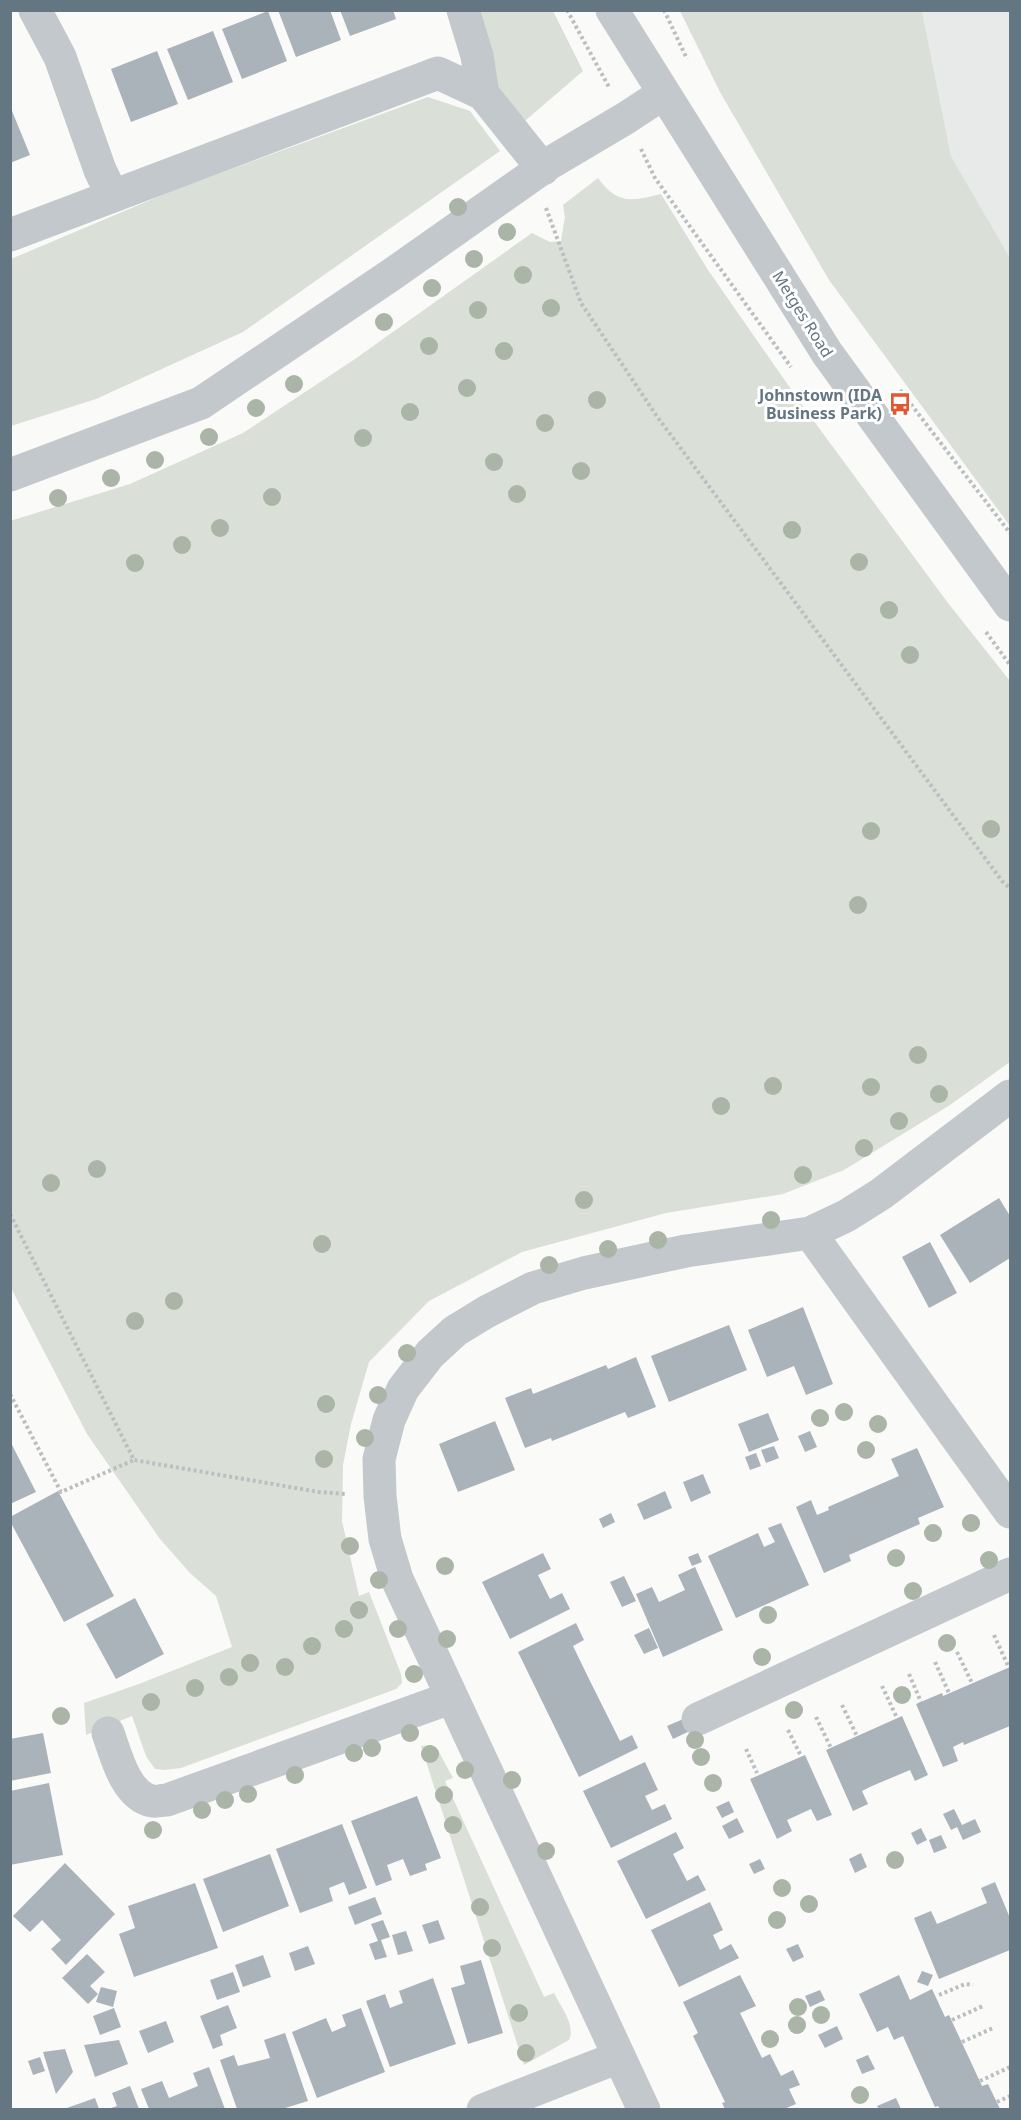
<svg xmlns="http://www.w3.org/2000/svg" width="1021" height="2120" font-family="'Noto Sans',sans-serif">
<rect width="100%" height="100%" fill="#fafaf8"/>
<path fill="#e8e9e9" d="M922,11H1010V258L951,156Z"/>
<path fill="#dadfd7" d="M476,11H553L583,71L519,126L492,86Z
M680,11H922L951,156L1010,258V526L829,280L720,92Z
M428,97L470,111L500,151L243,332L96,399L11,426V259L174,190Z
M598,178C617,205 632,201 661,194L708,270L802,405L948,603L1010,681V1062L950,1105L844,1170L783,1194L666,1213L522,1252L429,1301L369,1362L351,1424L343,1465L342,1521L359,1596L369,1592L401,1674L402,1683L396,1689L181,1768L165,1770L155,1769L146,1756L132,1716L86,1735L84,1703L139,1684L232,1647L216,1596L190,1573L160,1539L87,1434L11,1288L10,521L130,484L243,433L355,359L532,233L550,242L561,241L565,217L563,205Z
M431,1745L438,1750L453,1778L445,1781L544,1997L554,1993C561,2007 576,2026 569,2040L524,2065L421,1746Z"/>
<path fill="#aab3b9" d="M278,10H330L341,40L296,57Z
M340,10H393L396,19L350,36Z
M268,11L287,61L242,79L222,29Z
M213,31L233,82L188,100L167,49Z
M157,51L178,104L131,122L111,69Z
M10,106L30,155L10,163Z
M999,1198L1010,1216V1258L970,1283L940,1235Z
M930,1242L957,1293L929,1308L902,1257Z
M803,1307L833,1384L806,1395L794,1366L767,1377L748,1330Z
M729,1325L747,1370L669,1402L651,1356Z
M636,1357L656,1407L628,1418L625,1412L552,1441L551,1438L525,1448L505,1398L531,1388L533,1394L606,1365L608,1369Z
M768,1413L779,1440L749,1452L738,1424Z
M495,1421L515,1470L458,1492L439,1444Z
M810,1431L817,1447L805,1452L798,1436Z
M10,1441L36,1492L10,1504Z
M774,1446L779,1458L766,1463L761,1450Z
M917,1448L944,1507L918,1518L920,1524L849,1555L851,1561L824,1573L796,1507L811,1500L817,1515L829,1510L828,1507L899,1476L891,1459Z
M756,1453L761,1466L750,1470L745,1457Z
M703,1474L711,1493L691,1502L683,1482Z
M58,1491L114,1596L64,1622L10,1521V1517Z
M665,1491L672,1508L644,1520L637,1504Z
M611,1513L615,1522L603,1528L599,1519Z
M781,1523L809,1585L736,1618L708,1556L758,1533L764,1547L775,1542L768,1528Z
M543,1553L551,1569L538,1575L550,1599L562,1593L570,1609L510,1639L482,1582Z
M698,1553L702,1562L692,1566L688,1557Z
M695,1567L723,1630L663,1657L636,1594L652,1587L659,1602L685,1590L678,1575Z
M624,1576L636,1601L622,1607L610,1582Z
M135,1598L164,1654L116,1679L86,1624Z
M576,1623L584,1640L573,1646L589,1679L620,1741L632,1735L638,1748L579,1777L518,1652Z
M649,1628L658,1648L644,1654L634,1635Z
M1010,1667V1726L964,1745L963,1742L953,1747L958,1761L943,1767L916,1704L942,1693L943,1696Z
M902,1716L928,1775L915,1781L910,1770L872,1786L862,1791L868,1804L853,1811L826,1750Z
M688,1717L694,1729L673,1739L667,1726Z
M43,1733L51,1773L10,1781V1739Z
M805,1755L832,1815L817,1821L811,1809L787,1820L792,1831L777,1839L750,1779Z
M645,1762L658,1790L645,1796L652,1810L665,1804L672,1819L611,1848L583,1791Z
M49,1783L63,1855L10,1865V1791Z
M417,1796L441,1858L425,1864L427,1870L410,1876L403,1859L387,1865L392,1880L376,1886L351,1821Z
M729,1801L734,1812L722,1818L716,1807Z
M954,1809L962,1825L975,1819L981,1832L963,1840L957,1827L951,1830L943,1814Z
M737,1818L744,1832L729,1839L722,1826Z
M342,1824L367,1888L349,1895L344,1882L329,1888L333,1901L300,1913L276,1849Z
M921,1828L927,1840L917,1845L911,1833Z
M676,1832L684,1848L673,1854L687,1881L698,1875L706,1890L646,1919L617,1861Z
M941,1835L947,1848L934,1853L929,1840Z
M861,1853L867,1867L855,1873L849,1859Z
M270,1854L289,1906L223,1932L203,1879Z
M760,1859L765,1869L754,1874L749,1864Z
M65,1863L115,1914L66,1965L51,1949L61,1940L42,1920L30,1932L13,1916Z
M995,1882L1010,1918V1950L939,1979L914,1918L931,1911L937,1924L987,1903L981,1888Z
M195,1883L218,1948L134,1977L119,1934L135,1928L128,1906Z
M375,1897L382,1914L355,1925L348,1907Z
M710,1902L723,1930L713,1935L720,1950L731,1944L739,1958L679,1987L651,1930Z
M383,1920L390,1937L381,1940L387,1957L375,1960L369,1944L378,1941L371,1924Z
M438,1920L445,1939L429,1944L422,1925Z
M406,1931L413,1951L398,1955L392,1935Z
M798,1944L804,1957L793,1962L786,1949Z
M308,1946L315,1964L295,1971L289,1953Z
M87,1954L105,1972L90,1986L98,1994L88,2004L62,1978Z
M263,1955L271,1977L243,1987L235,1965Z
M481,1960L503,2033L468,2044L451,1988L465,1984L460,1966Z
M922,1971L933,1975L928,1986L917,1982Z
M233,1972L240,1992L217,2000L210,1980Z
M740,1975L756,2006L740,2013L762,2058L770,2054L781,2076L793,2070L800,2085L789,2089L796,2104L784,2109H725L722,2103L725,2102L693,2036L698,2033L683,2002Z
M899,1975L910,2000L932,1989L945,2017L949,2015L982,2086L988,2084L1000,2109H940L938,2106L935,2107L903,2036L894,2040L888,2027L877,2032L859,1994Z
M433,1978L456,2044L390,2067L366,2001L385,1994L390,2008L403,2003L399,1991Z
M101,1987L117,1991L113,2007L96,2002Z
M820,1990L825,2000L810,2007L805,1996Z
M228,2005L237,2028L220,2035L223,2045L213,2049L200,2016Z
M114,2008L121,2027L100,2035L93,2016Z
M361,2008L385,2072L317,2098L292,2032L326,2018L332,2032L346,2026L342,2015Z
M166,2021L174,2042L148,2053L139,2031Z
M837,2026L843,2039L825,2048L818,2035Z
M285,2033L308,2101L282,2109H237L220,2060L234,2055L238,2066L270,2058L264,2040Z
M119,2040L128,2064L95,2077L84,2045Z
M65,2049L73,2072L56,2094L43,2052Z
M868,2055L875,2069L862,2074L856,2060Z
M40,2057L45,2071L33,2075L28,2061Z
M209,2067L225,2109H149L141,2089L162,2081L169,2098L198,2086L193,2073Z
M130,2086L139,2109H108L117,2106L112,2093Z
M95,2098L99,2109H64Z
M896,2098L901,2109H879L877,2106Z"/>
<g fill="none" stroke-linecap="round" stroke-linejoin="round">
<path stroke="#bbbfc2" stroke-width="4" stroke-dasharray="3 3" stroke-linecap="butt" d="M567,10L610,89
M664,10L687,59
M641,149L655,178L791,367
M546,208L581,303L656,415L1002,881L1010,888
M900,390L1010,533
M986,632L1010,665
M10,1214L134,1460L319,1492L345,1494
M10,1394L61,1492L134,1460
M994,1635L1009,1668
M957,1652L972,1683
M935,1662L949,1693
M909,1674L921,1702
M882,1686L897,1718
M842,1705L857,1736
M816,1717L831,1748
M788,1730L801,1756
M746,1749L757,1773
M939,1995L965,1984L973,1985
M952,2020L983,2006
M962,2042L993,2028
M980,2081L1010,2067
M997,2102L1010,2096"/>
<path stroke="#c3c8cc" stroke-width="33" d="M35,10L60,57L100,170L112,195
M463,10L477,56L483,94
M612,10L827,353L1010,605
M10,235L438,73L483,94L543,169
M10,475L201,403L391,275L550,163L626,118L664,93
M810,1233L1010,1512
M698,1719L1010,1574
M108,1733C116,1755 125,1795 152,1801C157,1802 163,1800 167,1800L450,1698
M483,2110L619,2057
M644,2110L397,1579L385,1539L380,1496L379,1459L389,1420L403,1389L430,1354L455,1331L486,1312L533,1288L584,1273L686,1251L810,1233L846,1216L881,1194L1010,1096"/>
</g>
<g fill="#aab4a7">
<circle cx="458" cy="207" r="9"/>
<circle cx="507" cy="232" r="9"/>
<circle cx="474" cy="259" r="9"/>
<circle cx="523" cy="275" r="9"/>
<circle cx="432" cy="288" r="9"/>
<circle cx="551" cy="308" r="9"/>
<circle cx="478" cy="310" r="9"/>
<circle cx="384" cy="322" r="9"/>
<circle cx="429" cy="346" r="9"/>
<circle cx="504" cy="351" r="9"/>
<circle cx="294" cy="384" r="9"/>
<circle cx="467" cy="388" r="9"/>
<circle cx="597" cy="400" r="9"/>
<circle cx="256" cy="408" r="9"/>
<circle cx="410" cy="412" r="9"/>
<circle cx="545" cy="423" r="9"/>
<circle cx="209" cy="437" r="9"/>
<circle cx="363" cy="438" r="9"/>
<circle cx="155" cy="460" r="9"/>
<circle cx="494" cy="462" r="9"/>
<circle cx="581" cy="471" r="9"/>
<circle cx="111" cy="478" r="9"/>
<circle cx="517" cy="494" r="9"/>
<circle cx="272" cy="497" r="9"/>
<circle cx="58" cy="498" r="9"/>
<circle cx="220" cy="528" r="9"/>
<circle cx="792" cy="530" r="9"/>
<circle cx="182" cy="545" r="9"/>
<circle cx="859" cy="562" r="9"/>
<circle cx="135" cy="563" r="9"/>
<circle cx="889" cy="610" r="9"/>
<circle cx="910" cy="655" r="9"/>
<circle cx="991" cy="829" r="9"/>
<circle cx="871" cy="831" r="9"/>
<circle cx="858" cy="905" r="9"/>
<circle cx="918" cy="1055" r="9"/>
<circle cx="773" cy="1086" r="9"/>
<circle cx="871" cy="1087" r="9"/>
<circle cx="939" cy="1094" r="9"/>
<circle cx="721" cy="1106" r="9"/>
<circle cx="899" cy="1121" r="9"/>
<circle cx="864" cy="1148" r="9"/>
<circle cx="97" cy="1169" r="9"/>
<circle cx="803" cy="1175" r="9"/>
<circle cx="51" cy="1183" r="9"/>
<circle cx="584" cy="1200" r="9"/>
<circle cx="771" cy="1220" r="9"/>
<circle cx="658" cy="1240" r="9"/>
<circle cx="322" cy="1244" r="9"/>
<circle cx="608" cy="1249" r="9"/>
<circle cx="549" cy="1265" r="9"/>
<circle cx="174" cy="1301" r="9"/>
<circle cx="135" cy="1321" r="9"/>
<circle cx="407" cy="1353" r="9"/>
<circle cx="378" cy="1395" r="9"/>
<circle cx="326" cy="1404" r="9"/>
<circle cx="844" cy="1412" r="9"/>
<circle cx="820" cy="1418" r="9"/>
<circle cx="878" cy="1424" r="9"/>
<circle cx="365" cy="1438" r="9"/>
<circle cx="866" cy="1450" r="9"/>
<circle cx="324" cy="1459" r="9"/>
<circle cx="971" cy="1523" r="9"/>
<circle cx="933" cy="1533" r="9"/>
<circle cx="350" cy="1546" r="9"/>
<circle cx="896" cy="1558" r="9"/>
<circle cx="989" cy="1560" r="9"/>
<circle cx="445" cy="1566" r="9"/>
<circle cx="379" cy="1580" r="9"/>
<circle cx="913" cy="1591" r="9"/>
<circle cx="359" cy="1610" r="9"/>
<circle cx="768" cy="1615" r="9"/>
<circle cx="344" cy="1629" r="9"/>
<circle cx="398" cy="1629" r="9"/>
<circle cx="447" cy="1639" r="9"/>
<circle cx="947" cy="1643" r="9"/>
<circle cx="312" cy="1646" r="9"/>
<circle cx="762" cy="1657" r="9"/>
<circle cx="250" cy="1663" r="9"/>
<circle cx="285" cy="1667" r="9"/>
<circle cx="414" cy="1674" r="9"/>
<circle cx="229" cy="1677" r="9"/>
<circle cx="195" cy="1688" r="9"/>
<circle cx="902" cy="1695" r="9"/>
<circle cx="151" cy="1702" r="9"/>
<circle cx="794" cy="1710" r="9"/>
<circle cx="61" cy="1716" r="9"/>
<circle cx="410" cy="1733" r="9"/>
<circle cx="695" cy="1740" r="9"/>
<circle cx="372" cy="1748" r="9"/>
<circle cx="354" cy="1753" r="9"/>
<circle cx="430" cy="1754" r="9"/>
<circle cx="701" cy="1757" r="9"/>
<circle cx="465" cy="1770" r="9"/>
<circle cx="295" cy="1775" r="9"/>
<circle cx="512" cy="1780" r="9"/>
<circle cx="713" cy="1783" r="9"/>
<circle cx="248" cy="1794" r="9"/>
<circle cx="444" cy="1795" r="9"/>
<circle cx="225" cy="1800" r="9"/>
<circle cx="202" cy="1810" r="9"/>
<circle cx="453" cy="1825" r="9"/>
<circle cx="153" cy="1830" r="9"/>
<circle cx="546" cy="1851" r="9"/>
<circle cx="895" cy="1860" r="9"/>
<circle cx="782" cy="1888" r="9"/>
<circle cx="809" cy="1904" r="9"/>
<circle cx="480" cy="1907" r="9"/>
<circle cx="777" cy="1920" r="9"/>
<circle cx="492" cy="1948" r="9"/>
<circle cx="798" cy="2007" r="9"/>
<circle cx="519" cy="2013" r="9"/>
<circle cx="821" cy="2015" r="9"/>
<circle cx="797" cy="2025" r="9"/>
<circle cx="770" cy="2039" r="9"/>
<circle cx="526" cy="2053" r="9"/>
<circle cx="860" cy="2095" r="9"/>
</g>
<defs>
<g id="bus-bare" transform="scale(1.8)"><path d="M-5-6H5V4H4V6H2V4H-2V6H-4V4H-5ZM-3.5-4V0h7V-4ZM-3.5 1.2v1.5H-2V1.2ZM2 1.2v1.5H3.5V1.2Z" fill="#e4562e" stroke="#fff" stroke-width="2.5" paint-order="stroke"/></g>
</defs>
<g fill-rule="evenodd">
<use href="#bus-bare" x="900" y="404"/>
</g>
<g text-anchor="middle" stroke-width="6" stroke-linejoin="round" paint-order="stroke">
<g font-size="16" fill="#657683" stroke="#fff">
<text transform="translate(803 314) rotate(58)" y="6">Metges Road</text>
</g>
<g font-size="16" font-weight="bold" fill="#657683" stroke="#fff" text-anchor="end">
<text x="882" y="401">Johnstown (IDA<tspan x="882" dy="18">Business Park)</tspan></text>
</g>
</g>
<rect width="1021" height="2120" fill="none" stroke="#657683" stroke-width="24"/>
</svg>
